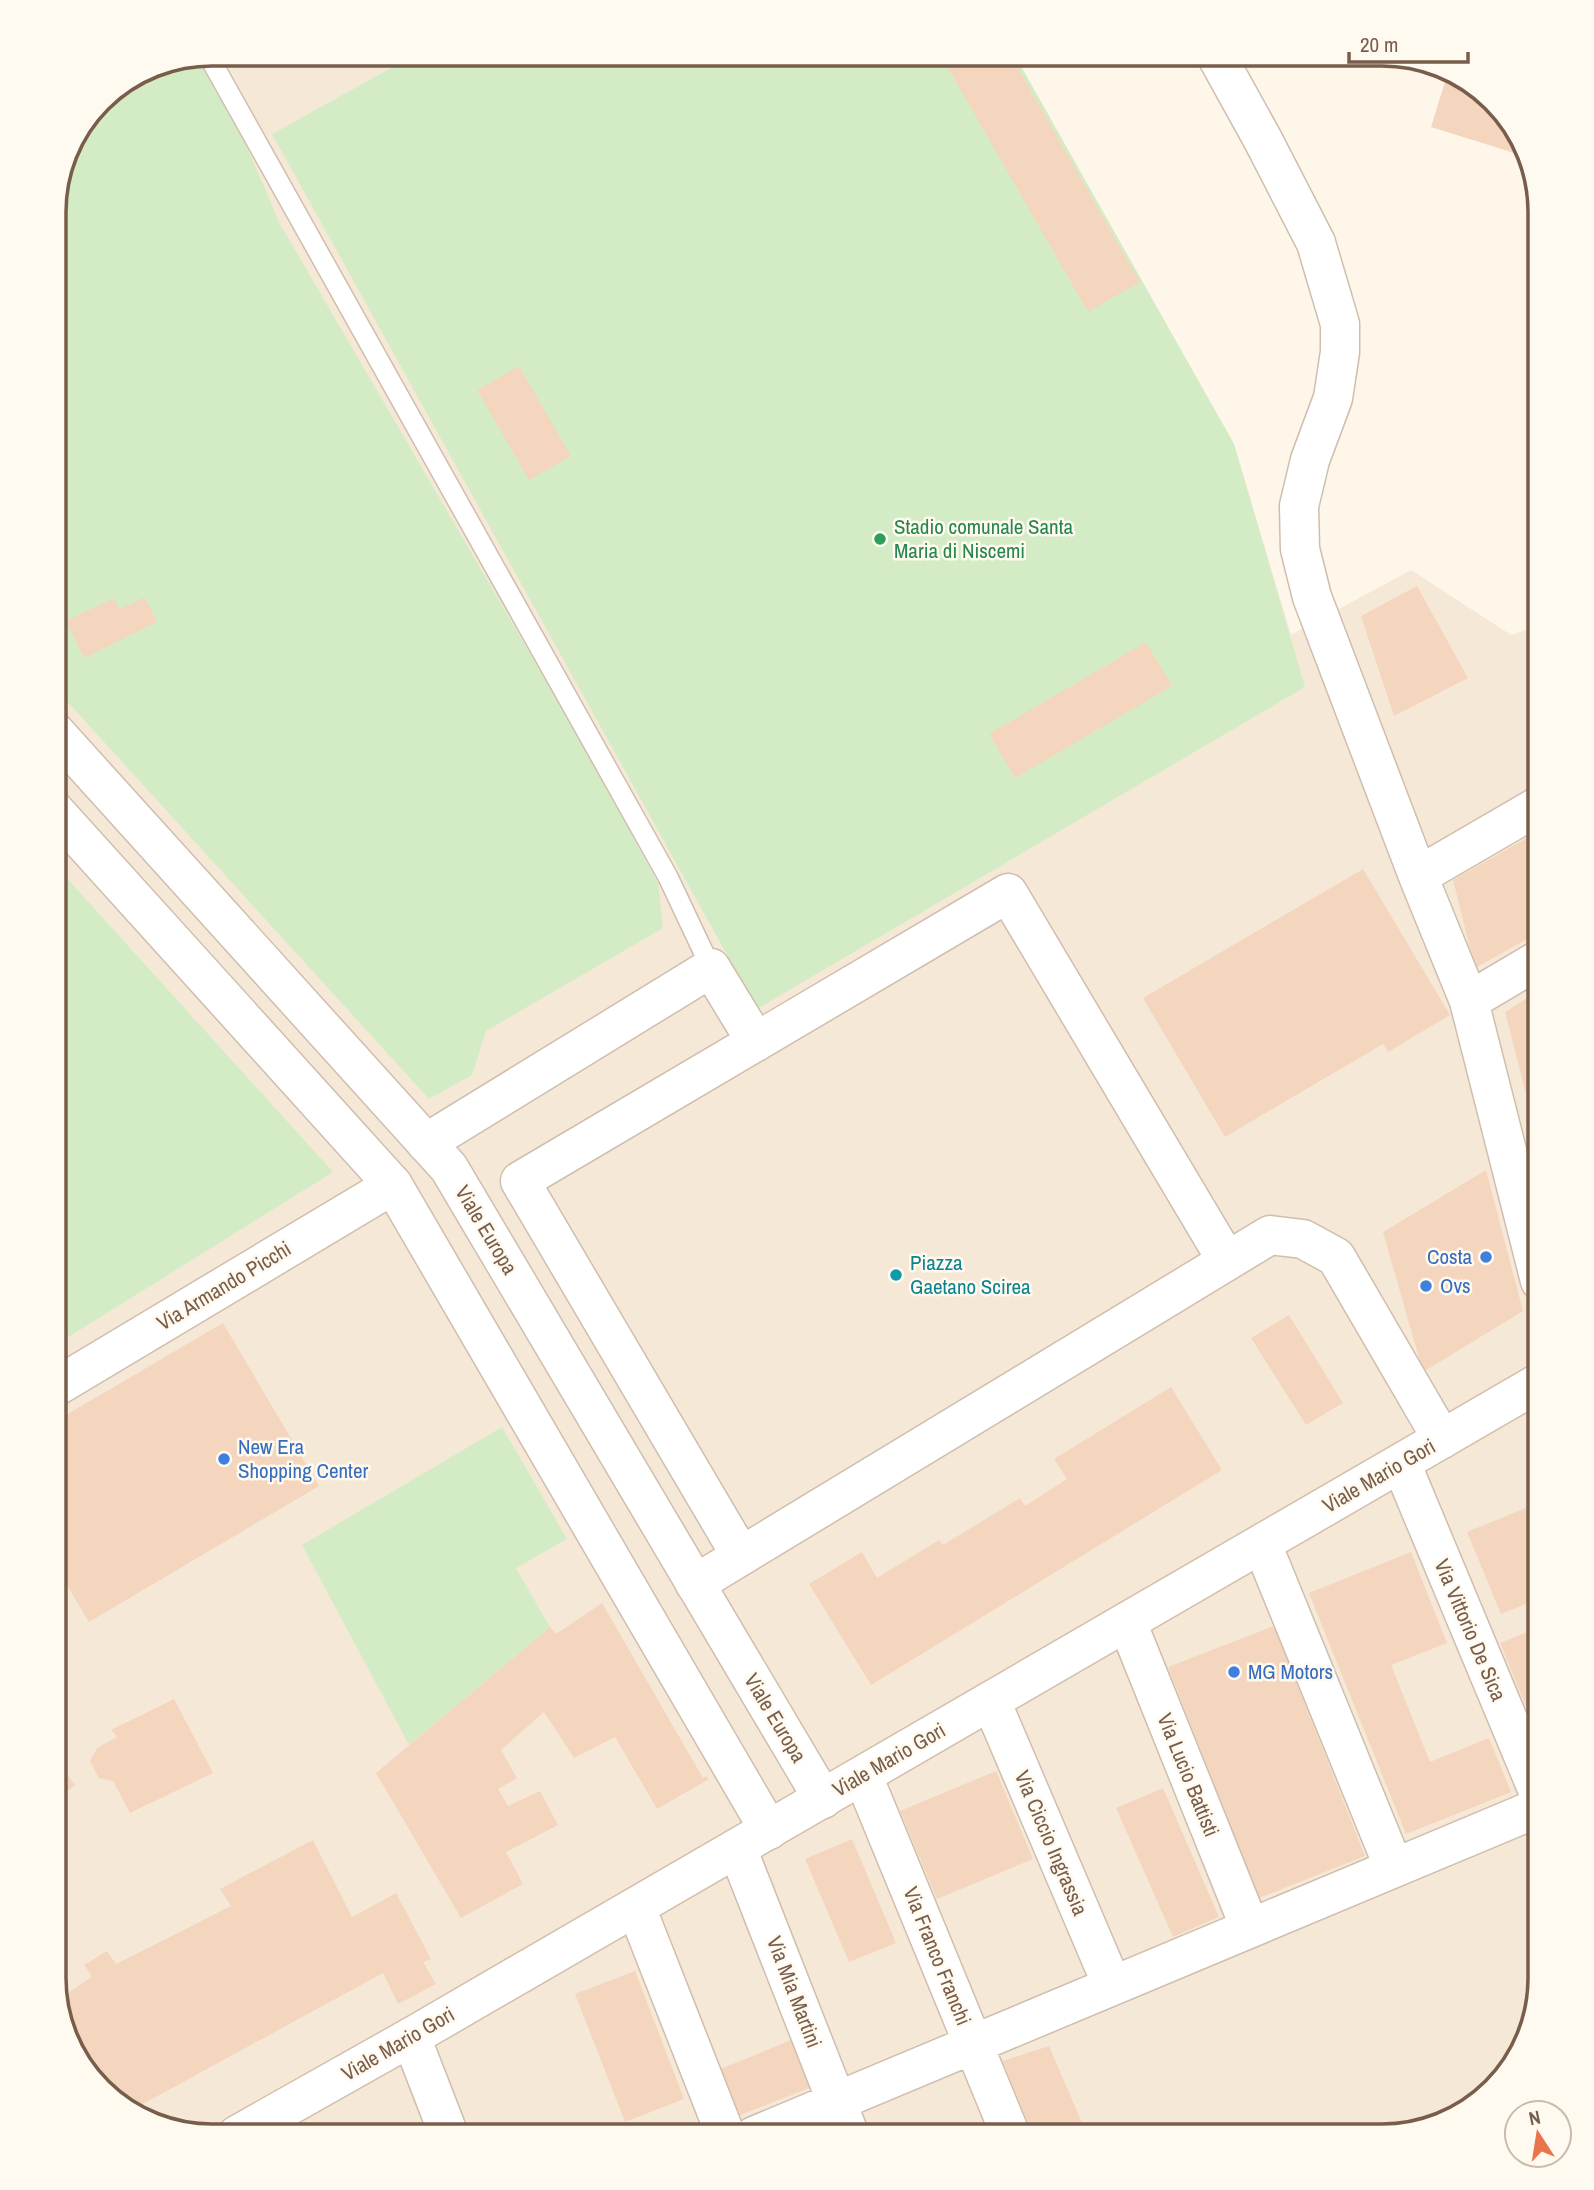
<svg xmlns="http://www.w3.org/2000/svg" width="1594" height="2190" font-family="'Archivo Narrow',sans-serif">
<rect width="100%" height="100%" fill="#fdf6e9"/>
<path fill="#f5e8d7" d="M213,54H1014L1234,444L1291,635L1411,570L1511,635L1540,625V1978L1518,2057L1461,2114L1382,2136L203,2135L133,2114L76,2057L54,1977L55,202L71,142L108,94L152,66Z"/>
<path fill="#d4ecc6" d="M416,54H1014L1234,444L1305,687L757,1009L272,134Z
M200,57L235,119L280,224L585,748L658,883L663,928L486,1031L472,1075L429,1099L55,688V202L71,142L108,94L152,66Z
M54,864L333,1172L54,1346Z
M502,1427L567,1539L516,1568L550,1627L409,1745L302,1545Z"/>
<path fill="#f4d6bf" d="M940,54H1010L1140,282L1088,312Z
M1448,72L1461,76L1518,133L1524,156L1431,127Z
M519,366L571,456L529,480L477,390Z
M1417,586L1468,678L1394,716L1361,616Z
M145,597L157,622L84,658L66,621L114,598L120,609Z
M1146,642L1172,686L1015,778L989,734Z
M1539,831L1540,932L1475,968L1453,880Z
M1363,869L1450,1015L1388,1052L1383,1044L1225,1137L1143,998Z
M1540,990V1145H1539L1505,1012Z
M1486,1170L1523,1311L1423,1372L1383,1232Z
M1289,1315L1343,1403L1306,1425L1251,1338Z
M223,1323L319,1486L89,1622L54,1564V1422Z
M1171,1387L1222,1470L871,1685L809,1584L862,1552L877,1578L939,1540L943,1545L1020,1498L1025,1506L1067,1479L1054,1459Z
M1540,1502V1598L1501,1614L1467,1532Z
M1411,1552L1447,1643L1391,1665L1430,1762L1489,1738L1511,1792L1406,1834L1309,1593Z
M602,1603L703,1778L706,1776L709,1779L657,1809L615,1737L574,1758L544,1712L501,1750L517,1778L498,1789L508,1806L540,1791L558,1825L506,1852L523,1884L461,1918L376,1773L550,1627L556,1634Z
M1274,1626L1365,1856L1259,1898L1168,1667Z
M1540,1627V1741L1500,1643Z
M174,1699L213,1773L130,1813L113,1781L99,1778L90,1761L97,1748L117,1737L111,1730Z
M60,1766L75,1785L54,1802V1770Z
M996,1771L1033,1859L937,1899L900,1811Z
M1163,1788L1219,1917L1173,1937L1116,1808Z
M852,1839L896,1943L849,1962L805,1859Z
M313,1840L352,1917L396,1893L431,1959L423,1962L436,1984L398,2004L383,1973L130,2111L76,2057L60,1998L92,1977L84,1965L107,1951L116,1964L231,1906L220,1889Z
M635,1971L684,2099L625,2122L575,1994Z
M794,2039L812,2087L738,2116L718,2070Z
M1049,2046L1086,2132L1077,2136H1033L1003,2061Z"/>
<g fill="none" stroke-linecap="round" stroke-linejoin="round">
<g stroke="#d0bead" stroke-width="22">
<path id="service" d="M208,55L668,877L711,968"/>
</g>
<g stroke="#d0bead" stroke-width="41">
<path id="minor" d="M1216,55L1263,140L1316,243L1340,324V352L1333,398L1310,460L1299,506L1300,549L1312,597L1418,876L1469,1001L1540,1281
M1418,876L1540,805
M1469,1001L1540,959
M426,1143L711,968L756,1042
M54,1388L393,1185
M1401,1463L1540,1796
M1262,1544L1394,1868
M741,1556L520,1181L1008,893L1227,1261
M695,1584L1270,1235L1303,1239L1336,1257L1442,1439
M1127,1622L1250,1928
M991,1701L1112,1985
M863,1776L1011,2136
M737,1848L850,2136
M636,1907L726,2136
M411,2037L449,2135
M754,2136L1540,1807"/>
</g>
<g stroke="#d0bead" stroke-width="41">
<path id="tertiary" d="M55,732L449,1168L823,1799
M54,810L393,1185L769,1830"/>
</g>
<g stroke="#d3bfab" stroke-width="41">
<path id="secondary" d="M237,2135L411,2037L1540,1382"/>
</g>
<use href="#service" stroke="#fff" stroke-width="19"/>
<use href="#minor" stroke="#fff" stroke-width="38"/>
<use href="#tertiary" stroke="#fff" stroke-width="38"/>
<use href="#secondary" stroke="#fff" stroke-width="38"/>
</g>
<circle fill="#2e9e5b" stroke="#fffaf0" stroke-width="2.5" cx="880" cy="539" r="7"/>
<g fill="#3f7fe0" stroke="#fffaf0" stroke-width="2.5">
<circle cx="1486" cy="1257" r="7"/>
<circle cx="1426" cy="1286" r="7"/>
<circle cx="224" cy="1459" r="7"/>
<circle cx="1234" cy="1672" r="7"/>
</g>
<circle fill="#0f9aa8" stroke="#fffaf0" stroke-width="2.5" cx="896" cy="1275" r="7"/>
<g text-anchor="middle" stroke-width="5" stroke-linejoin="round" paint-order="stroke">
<g font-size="21" fill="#27864d" stroke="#fffaf0" text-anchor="start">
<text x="894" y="534">Stadio comunale Santa<tspan x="894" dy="24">Maria di Niscemi</tspan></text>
</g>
<g font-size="21" fill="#795d4b" stroke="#fffaf0">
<text transform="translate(486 1230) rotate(59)" y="7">Viale Europa</text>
<text transform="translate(224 1286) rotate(-31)" y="7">Via Armando Picchi</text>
<text transform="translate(1379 1476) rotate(-30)" y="7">Viale Mario Gori</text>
<text transform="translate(1470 1630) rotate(67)" y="7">Via Vittorio De Sica</text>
<text transform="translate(775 1718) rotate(59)" y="7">Viale Europa</text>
<text transform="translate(889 1760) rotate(-30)" y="7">Viale Mario Gori</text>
<text transform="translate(1188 1775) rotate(68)" y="7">Via Lucio Battisti</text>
<text transform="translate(1051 1843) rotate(67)" y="7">Via Ciccio Ingrassia</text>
<text transform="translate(937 1956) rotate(68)" y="7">Via Franco Franchi</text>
<text transform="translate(794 1992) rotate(69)" y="7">Via Mia Martini</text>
<text transform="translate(398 2044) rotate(-30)" y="7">Viale Mario Gori</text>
</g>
<g font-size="21" fill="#366cbe" stroke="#fffaf0" text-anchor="start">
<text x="1472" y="1264" text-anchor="end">Costa</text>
<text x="1440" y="1293">Ovs</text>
<text x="238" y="1454">New Era<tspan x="238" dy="24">Shopping Center</tspan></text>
<text x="1248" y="1679">MG Motors</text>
</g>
<g font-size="21" fill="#0d838f" stroke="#fffaf0" text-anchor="start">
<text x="910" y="1270">Piazza<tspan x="910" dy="24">Gaetano Scirea</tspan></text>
</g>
</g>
<path d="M0 0H1594V2190H0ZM212 66H1382A146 146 0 0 1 1528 212V1978A146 146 0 0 1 1382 2124H212A146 146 0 0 1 66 1978V212A146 146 0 0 1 212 66Z" fill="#fffaf0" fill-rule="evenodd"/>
<path fill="none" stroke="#795d4b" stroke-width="3.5" d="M212 66H1382A146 146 0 0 1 1528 212V1978A146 146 0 0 1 1382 2124H212A146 146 0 0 1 66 1978V212A146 146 0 0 1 212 66Z"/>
<g transform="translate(1538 2134) rotate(348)"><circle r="33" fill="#fffaf0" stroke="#c9bbae" stroke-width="2"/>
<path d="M0-5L12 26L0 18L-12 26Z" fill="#ea744b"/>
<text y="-10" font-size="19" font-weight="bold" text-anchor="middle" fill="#795d4b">N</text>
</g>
<path d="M1349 52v10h119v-10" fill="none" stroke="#795d4b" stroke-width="3.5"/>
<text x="1360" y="52" font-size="21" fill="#795d4b" stroke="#fffaf0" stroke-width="5" paint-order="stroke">20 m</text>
</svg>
